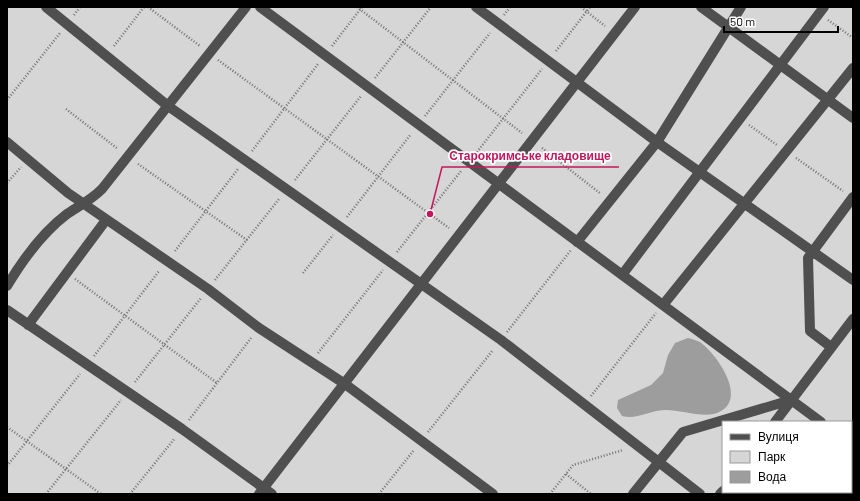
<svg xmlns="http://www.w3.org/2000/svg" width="860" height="501" font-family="Barlow,sans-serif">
<rect width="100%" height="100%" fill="#fff"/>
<path fill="#d6d6d6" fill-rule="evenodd" d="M7,7H853V494H7ZM723,422H851V492H723Z"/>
<path fill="#9d9d9d" d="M688,338C692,339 696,340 700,342C717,354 750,401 717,413C704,418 680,410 666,410C650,410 637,420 622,416L617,408L618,400L651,385L663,373L668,355L675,343Z"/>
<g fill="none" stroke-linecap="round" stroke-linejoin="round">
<path stroke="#717171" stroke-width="2.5" stroke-dasharray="1 2" stroke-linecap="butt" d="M148,7L200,46
M357,7L522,133
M581,7L605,26
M74,15L80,7
M504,15L510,7
M828,20L853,38
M114,46L144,7
M332,46L362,7
M556,51L590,7
M218,60L449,228
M375,78L431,7
M7,100L60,33
M66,109L118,149
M425,116L490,33
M749,125L777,145
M542,148L601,194
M252,151L318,64
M477,152L542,69
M796,158L843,191
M138,164L247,240
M295,180L361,96
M7,183L21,167
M347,217L411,134
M175,251L238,169
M397,252L461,171
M303,273L333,235
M75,279L217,383
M215,280L279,199
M507,332L571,250
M318,353L383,270
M94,356L159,271
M135,382L201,298
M591,396L656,313
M189,420L251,338
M7,427L101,494
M428,432L493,350
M7,466L80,374
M566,474L591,494
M46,494L121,400
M130,494L175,438
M379,494L414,450
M550,494L573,465L623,450"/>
<path stroke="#4f4f4f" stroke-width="10" d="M46,7L168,106L501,340L700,494
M260,7L821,422
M476,7L657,142L853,280
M701,7L853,118
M7,142L68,193L208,289L259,328L345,384L493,494
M577,242L657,142L741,7
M622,275L824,7
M7,286C22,261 43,232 67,214C79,206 91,200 102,189L246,7
M663,305L853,68
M7,310L182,429L272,494
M28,325L106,220
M831,347L810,331L808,258L853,197
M775,422L853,319
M851,437L853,434
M259,494L635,7
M633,494L683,432L791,400
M720,494L723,491
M808,494L809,492"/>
</g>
<path fill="none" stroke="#c2185b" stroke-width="1.5" d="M430 214L442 167H619"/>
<circle fill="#c2185b" stroke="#fff" stroke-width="1.5" cx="430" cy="214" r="4"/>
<g font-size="12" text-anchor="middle" font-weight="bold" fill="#c2185b" stroke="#fff" stroke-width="3.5" stroke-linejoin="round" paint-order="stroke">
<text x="530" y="160">Старокримське кладовище</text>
</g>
<rect width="860" height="501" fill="none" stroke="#000000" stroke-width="16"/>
<rect x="722" y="421" width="130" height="72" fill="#ffffff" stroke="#999999"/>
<rect x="730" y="434" width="20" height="6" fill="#4f4f4f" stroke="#999999"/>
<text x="758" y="441" font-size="12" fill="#000000">Вулиця</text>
<rect x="730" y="451" width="20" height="12" fill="#d6d6d6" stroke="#999999"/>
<text x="758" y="461" font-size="12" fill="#000000">Парк</text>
<rect x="730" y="471" width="20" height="12" fill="#9d9d9d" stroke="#999999"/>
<text x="758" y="481" font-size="12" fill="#000000">Вода</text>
<path d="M724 26v6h114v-6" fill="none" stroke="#000000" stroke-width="2"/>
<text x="730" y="26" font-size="12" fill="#000000" stroke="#ffffff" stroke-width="3" paint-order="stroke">50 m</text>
</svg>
